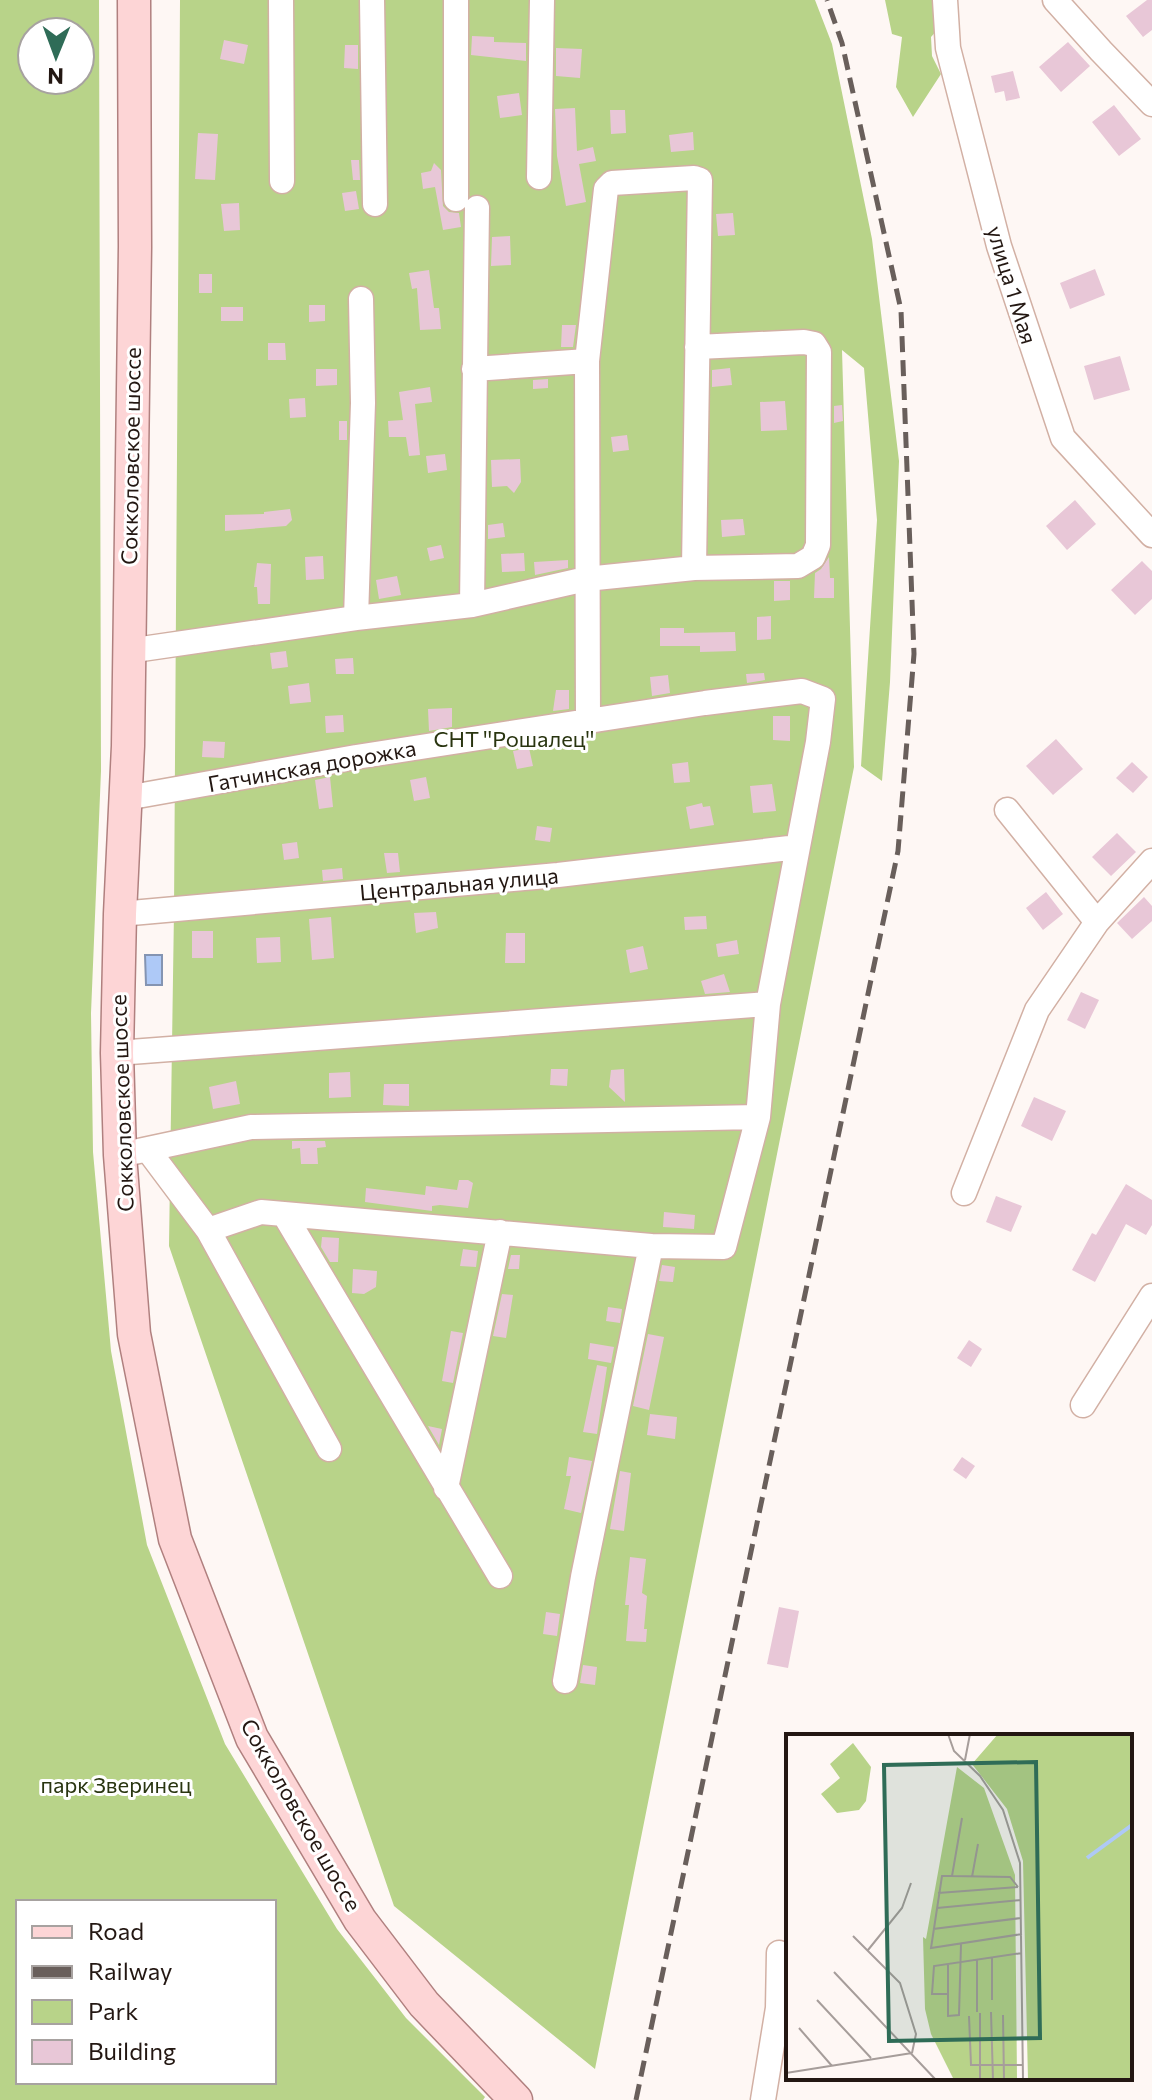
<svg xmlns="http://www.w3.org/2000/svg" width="1152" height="2100" font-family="Commissioner,sans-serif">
<rect width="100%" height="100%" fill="#fef7f4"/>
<path fill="#b8d389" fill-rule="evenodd" d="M0,0H99L101,771L91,1013L93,1152L111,1351L147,1545L225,1744L337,1929L406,2018L485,2097L483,2100H0ZM32,32H80V80H32ZM18,1902H274V2082H18Z
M180,0H815L832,44L872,239L899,461L890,682L882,781L861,766L877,520L864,368L842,350L854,767L595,2069L394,1906L169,1246L174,911Z
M885,0H936L938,29L931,37L932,56L941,74L913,117L896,87L902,37L892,34Z"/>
<path fill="#aec9f7" stroke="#8494b2" stroke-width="2" d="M145,955H162V985H146Z"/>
<path fill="#e8c7d7" d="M1147,0H1152V30L1143,37L1126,16Z
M472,36L494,37V42L526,43V61L471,55Z
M224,40L248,45L244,64L220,59Z
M1068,42L1090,66L1061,92L1039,67Z
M345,45H358V69L344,68Z
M556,48L582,49L580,78L556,76Z
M1013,71L1020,98L1006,101L1004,91L995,93L991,76Z
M519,93L522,115L500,118L497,96Z
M1114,105L1141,139L1119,156L1092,122Z
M575,108L577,151L593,147L596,161L579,164L586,202L566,206L557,156L555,109Z
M610,110H625L626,133L611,134Z
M693,132L694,150L671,152L669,135Z
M198,133L218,134L215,180L195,179Z
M351,160H359L360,180H353Z
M434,163L441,170L443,206L449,212L459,213L461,227L443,230L435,187L423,189L421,173L431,171Z
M356,191L359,209L345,211L342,193Z
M239,203L240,230L224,231L221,204Z
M733,213L735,235L718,236L716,214Z
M510,236L511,265L491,266L492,237Z
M1095,269L1105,295L1070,309L1060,283Z
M429,270L434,308H439L441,329L420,330L417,288L412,289L409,273Z
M199,274H212V293H199Z
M309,305H325V321L309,322Z
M221,307H243V321H221Z
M562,325H576L573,347H561Z
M268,343H285L286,360H268Z
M1120,356L1130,390L1094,400L1084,366Z
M730,368L732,385L712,387V370Z
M316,369H337V385L316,386Z
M548,379V388L533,389V380Z
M430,387L432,402L415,404L420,455L409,456L406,437H389L388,421L403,420L399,392Z
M305,398L306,417L290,418L289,399Z
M785,401L787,430L761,431L760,402Z
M842,405L843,421L834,423V406Z
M339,421H347V440H339Z
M627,435L629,450L613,452L611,437Z
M445,454L447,470L428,473L426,456Z
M520,459L521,482L514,493L507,486L492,487L491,460Z
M1075,500L1096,524L1067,550L1046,526Z
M290,509L292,520L286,526L225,531V515L264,514V512Z
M743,519L745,535L722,537L721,520Z
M503,523L505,537L488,539V525Z
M441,545L444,558L430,561L427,548Z
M524,553L525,571L502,572L501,554Z
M323,556L324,579L306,580L305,557Z
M829,557L830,578H834V598H814L815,573L821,569Z
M568,560V568L535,575L534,562Z
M1142,561L1152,571V599L1135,615L1111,590Z
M257,563L271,564L270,604H258L257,587H254Z
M397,576L401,595L379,599L376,580Z
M774,581H790V600L774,601Z
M771,616V639L757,640V617Z
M660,628H684V633L735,632L736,651L700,652V646H660Z
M286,651L288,667L272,669L270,653Z
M353,658L354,674H336L335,659Z
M764,673L765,680L747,683L746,674Z
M668,675L670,693L652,696L650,677Z
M309,683L311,702L290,704L288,686Z
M556,690H569V709L553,711Z
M452,708V727L429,731L428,709Z
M343,715L344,732L326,733L325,716Z
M773,716H790V741L773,740Z
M1056,739L1083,769L1053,795L1026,766Z
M203,741L225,742L224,758L202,757Z
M529,748L533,766L517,769L513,751Z
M688,762L690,782L674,783L672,764Z
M1132,762L1148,777L1133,793L1116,778Z
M330,777L333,807L319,809L315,780Z
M426,777L430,798L414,801L410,780Z
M772,784L776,811L753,813L750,786Z
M702,803L703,807L710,806L714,825L690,829L686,807Z
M537,826L552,828L550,842L535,840Z
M1117,833L1136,852L1111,876L1092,857Z
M297,842L299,858L284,860L282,844Z
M384,853H398L400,872L387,873Z
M342,868L343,879L323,881L322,870Z
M1046,892L1063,914L1043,930L1026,908Z
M1144,897L1152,906V921L1132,939L1117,923Z
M436,912L438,928L416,933L414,913Z
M706,916L707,929L685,930L684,917Z
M331,917L334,958L312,960L309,919Z
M192,931H213V958H192Z
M506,933H525V963H505Z
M280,937L281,962L257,963L256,938Z
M737,940L739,954L718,957L716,944Z
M643,946L648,969L630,973L626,950Z
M724,974L730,992L705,994L701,981Z
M1081,992L1099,1000L1085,1029L1067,1020Z
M551,1069H568L567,1086L550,1085Z
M624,1069L625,1102L609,1087L611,1070Z
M350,1072L351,1097L329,1098V1073Z
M236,1081L240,1104L213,1109L209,1087Z
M384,1084H409V1106L383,1105Z
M1034,1097L1066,1111L1052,1141L1021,1126Z
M292,1141H325L326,1147L317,1148L318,1164H301L300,1148L292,1149Z
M459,1180H468L473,1183L468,1208L440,1205L432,1206V1211L365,1202L366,1188L425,1195L426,1186L457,1190Z
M1126,1184L1152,1200V1225L1146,1235L1126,1224L1095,1282L1072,1270L1092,1233L1096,1235Z
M996,1196L1022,1206L1011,1232L986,1222Z
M664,1212L695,1215L694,1229L663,1227Z
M322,1237L339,1238L338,1262H330L321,1247Z
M463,1249L478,1251L476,1267L460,1266Z
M511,1255H520L519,1269H508Z
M662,1265L675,1267L673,1282L659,1281Z
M353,1269L377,1271L376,1287L364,1294L352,1293Z
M502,1294L513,1295L506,1338L493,1336Z
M608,1307L622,1309L620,1323L606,1321Z
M451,1331L463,1333L453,1383L442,1381Z
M648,1334L664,1337L649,1410L633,1406Z
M969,1340L982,1349L971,1367L957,1358Z
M590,1343L614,1347L611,1363L588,1359Z
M597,1365L607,1367L597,1434L583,1432Z
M650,1414L677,1417L675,1439L647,1435Z
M428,1426L442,1429L439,1445Z
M569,1457L592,1461L581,1513L564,1509L571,1476H566Z
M962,1457L975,1466L966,1479L953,1470Z
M620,1471L631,1473L624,1531L610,1529Z
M630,1557L646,1559L642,1593L647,1596L644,1629H647L646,1642L626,1641L629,1605H625Z
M779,1607L799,1611L788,1668L767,1664Z
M546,1612L560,1614L557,1636L543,1634Z
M583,1665L597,1667L595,1685L580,1683Z"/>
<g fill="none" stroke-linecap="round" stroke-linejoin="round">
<g stroke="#d2b0a4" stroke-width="27">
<path id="minor" d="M281,0L282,181
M372,0L375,204
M945,0L948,48L999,246L1063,438L1152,535
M1055,0L1101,51L1152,104
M539,177L542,0
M456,199V0
M474,369L587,361
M472,605L477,208
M356,618L363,403L361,299
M128,651L356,618L472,605L586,579L694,568L798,566L813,557L818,545L819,352L814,344L804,342L697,347
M588,722L587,361L606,189L612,183L694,178L700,180L694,568
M126,798L356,757L705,703L802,691L823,699L818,742L768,1004L758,1117L724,1247L651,1246
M1007,810L1097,922
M120,914L558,875L798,847
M117,1053L768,1004
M148,1150L208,1230L329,1449
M120,1155L251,1127L758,1117
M964,1193L1037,1010L1097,922L1152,861
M284,1214L500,1576
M208,1230L261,1212L651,1246L583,1577L565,1681
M1083,1405L1152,1296
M446,1488L500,1232
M763,2100L778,2008L779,1953"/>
</g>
<g stroke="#b0807f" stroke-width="35">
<path id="major" d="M134,0L135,247L128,746L120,914L117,1053L120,1155L134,1334L175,1539L252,1738L360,1920L424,2004L516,2100"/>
</g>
<use href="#minor" stroke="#fff" stroke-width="24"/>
<use href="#major" stroke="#fdd5d6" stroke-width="32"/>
<path stroke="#695f5b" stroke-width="5" stroke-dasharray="16 8" stroke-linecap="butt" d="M636,2100L898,851L914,654L901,310L842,43L827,0"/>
</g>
<g text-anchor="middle" stroke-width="6" stroke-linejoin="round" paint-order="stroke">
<g font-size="22" fill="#231712" stroke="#fff">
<text transform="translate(1012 285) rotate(73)" y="8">улица 1 Мая</text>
<text transform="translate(131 456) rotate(-89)" y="8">Сокколовское шоссе</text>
<text transform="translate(312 766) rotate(-10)" y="8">Гатчинская дорожка</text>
<text transform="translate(459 884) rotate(-5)" y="8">Центральная улица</text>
<text transform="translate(122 1103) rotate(-92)" y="8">Сокколовское шоссе</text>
<text transform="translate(301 1815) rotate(60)" y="8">Сокколовское шоссе</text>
</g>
<g font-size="22" fill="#293510" stroke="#fff">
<text x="514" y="747">СНТ ''Рошалец''</text>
<text x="116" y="1793">парк Зверинец</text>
</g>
</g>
<g transform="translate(786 1734)">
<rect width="346" height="346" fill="#fef7f4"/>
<path d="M212,0H346V346H242L237,127L221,75L186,30ZM67,9L85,33L80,67L73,76L51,79L35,60L54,44L44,30ZM171,33L198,54L229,141L231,346H168L145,300L139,275L137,203L140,205Z" fill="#b8d389"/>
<path fill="none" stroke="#aec9f7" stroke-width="4" d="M301,124L346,91"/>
<path fill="none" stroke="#a69d9a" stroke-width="2" d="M162,0L168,17L194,42L217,76L234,129L237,346M179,26L184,0M176,84L166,142L224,143L232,153M166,142H156L145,214L236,200M186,143L192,110M152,159L232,153M151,174L235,166M147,195L235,184M67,202L114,249L130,300L126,319M82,216L116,174L125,149M206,224V266M191,226V278M162,231V282L173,281L175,210M48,238L150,346M162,260H146L148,232L236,219M31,266L85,324M205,278L207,346M194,279V346M217,281L218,346M183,282L185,331H237M13,294L46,332M0,339L126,319"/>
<path fill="#2f6c57" fill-opacity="0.15" stroke="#2f6c57" stroke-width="4" d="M250,28L254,304L103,307L98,31Z"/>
<rect width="346" height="346" fill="none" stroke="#231712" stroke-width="4"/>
</g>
<rect x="16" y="1900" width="260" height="184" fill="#ffffff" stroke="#a7a2a0" stroke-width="2"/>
<rect x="32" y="1926" width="40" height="12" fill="#fdd5d6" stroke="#a7a2a0" stroke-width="2"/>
<text x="88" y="1940" font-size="24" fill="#231712">Road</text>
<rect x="32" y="1966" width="40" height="12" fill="#695f5b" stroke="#a7a2a0" stroke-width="2"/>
<text x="88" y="1980" font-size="24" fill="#231712">Railway</text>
<rect x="32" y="2000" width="40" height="24" fill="#b8d389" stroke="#a7a2a0" stroke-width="2"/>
<text x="88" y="2020" font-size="24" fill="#231712">Park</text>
<rect x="32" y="2040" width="40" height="24" fill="#e8c7d7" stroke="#a7a2a0" stroke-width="2"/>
<text x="88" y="2060" font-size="24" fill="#231712">Building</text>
<g transform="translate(56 56) rotate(181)"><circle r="38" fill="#ffffff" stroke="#a7a2a0" stroke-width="2"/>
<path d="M0-6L14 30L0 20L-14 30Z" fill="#2f6c57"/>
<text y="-12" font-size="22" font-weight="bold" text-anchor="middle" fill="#231712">N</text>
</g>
</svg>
